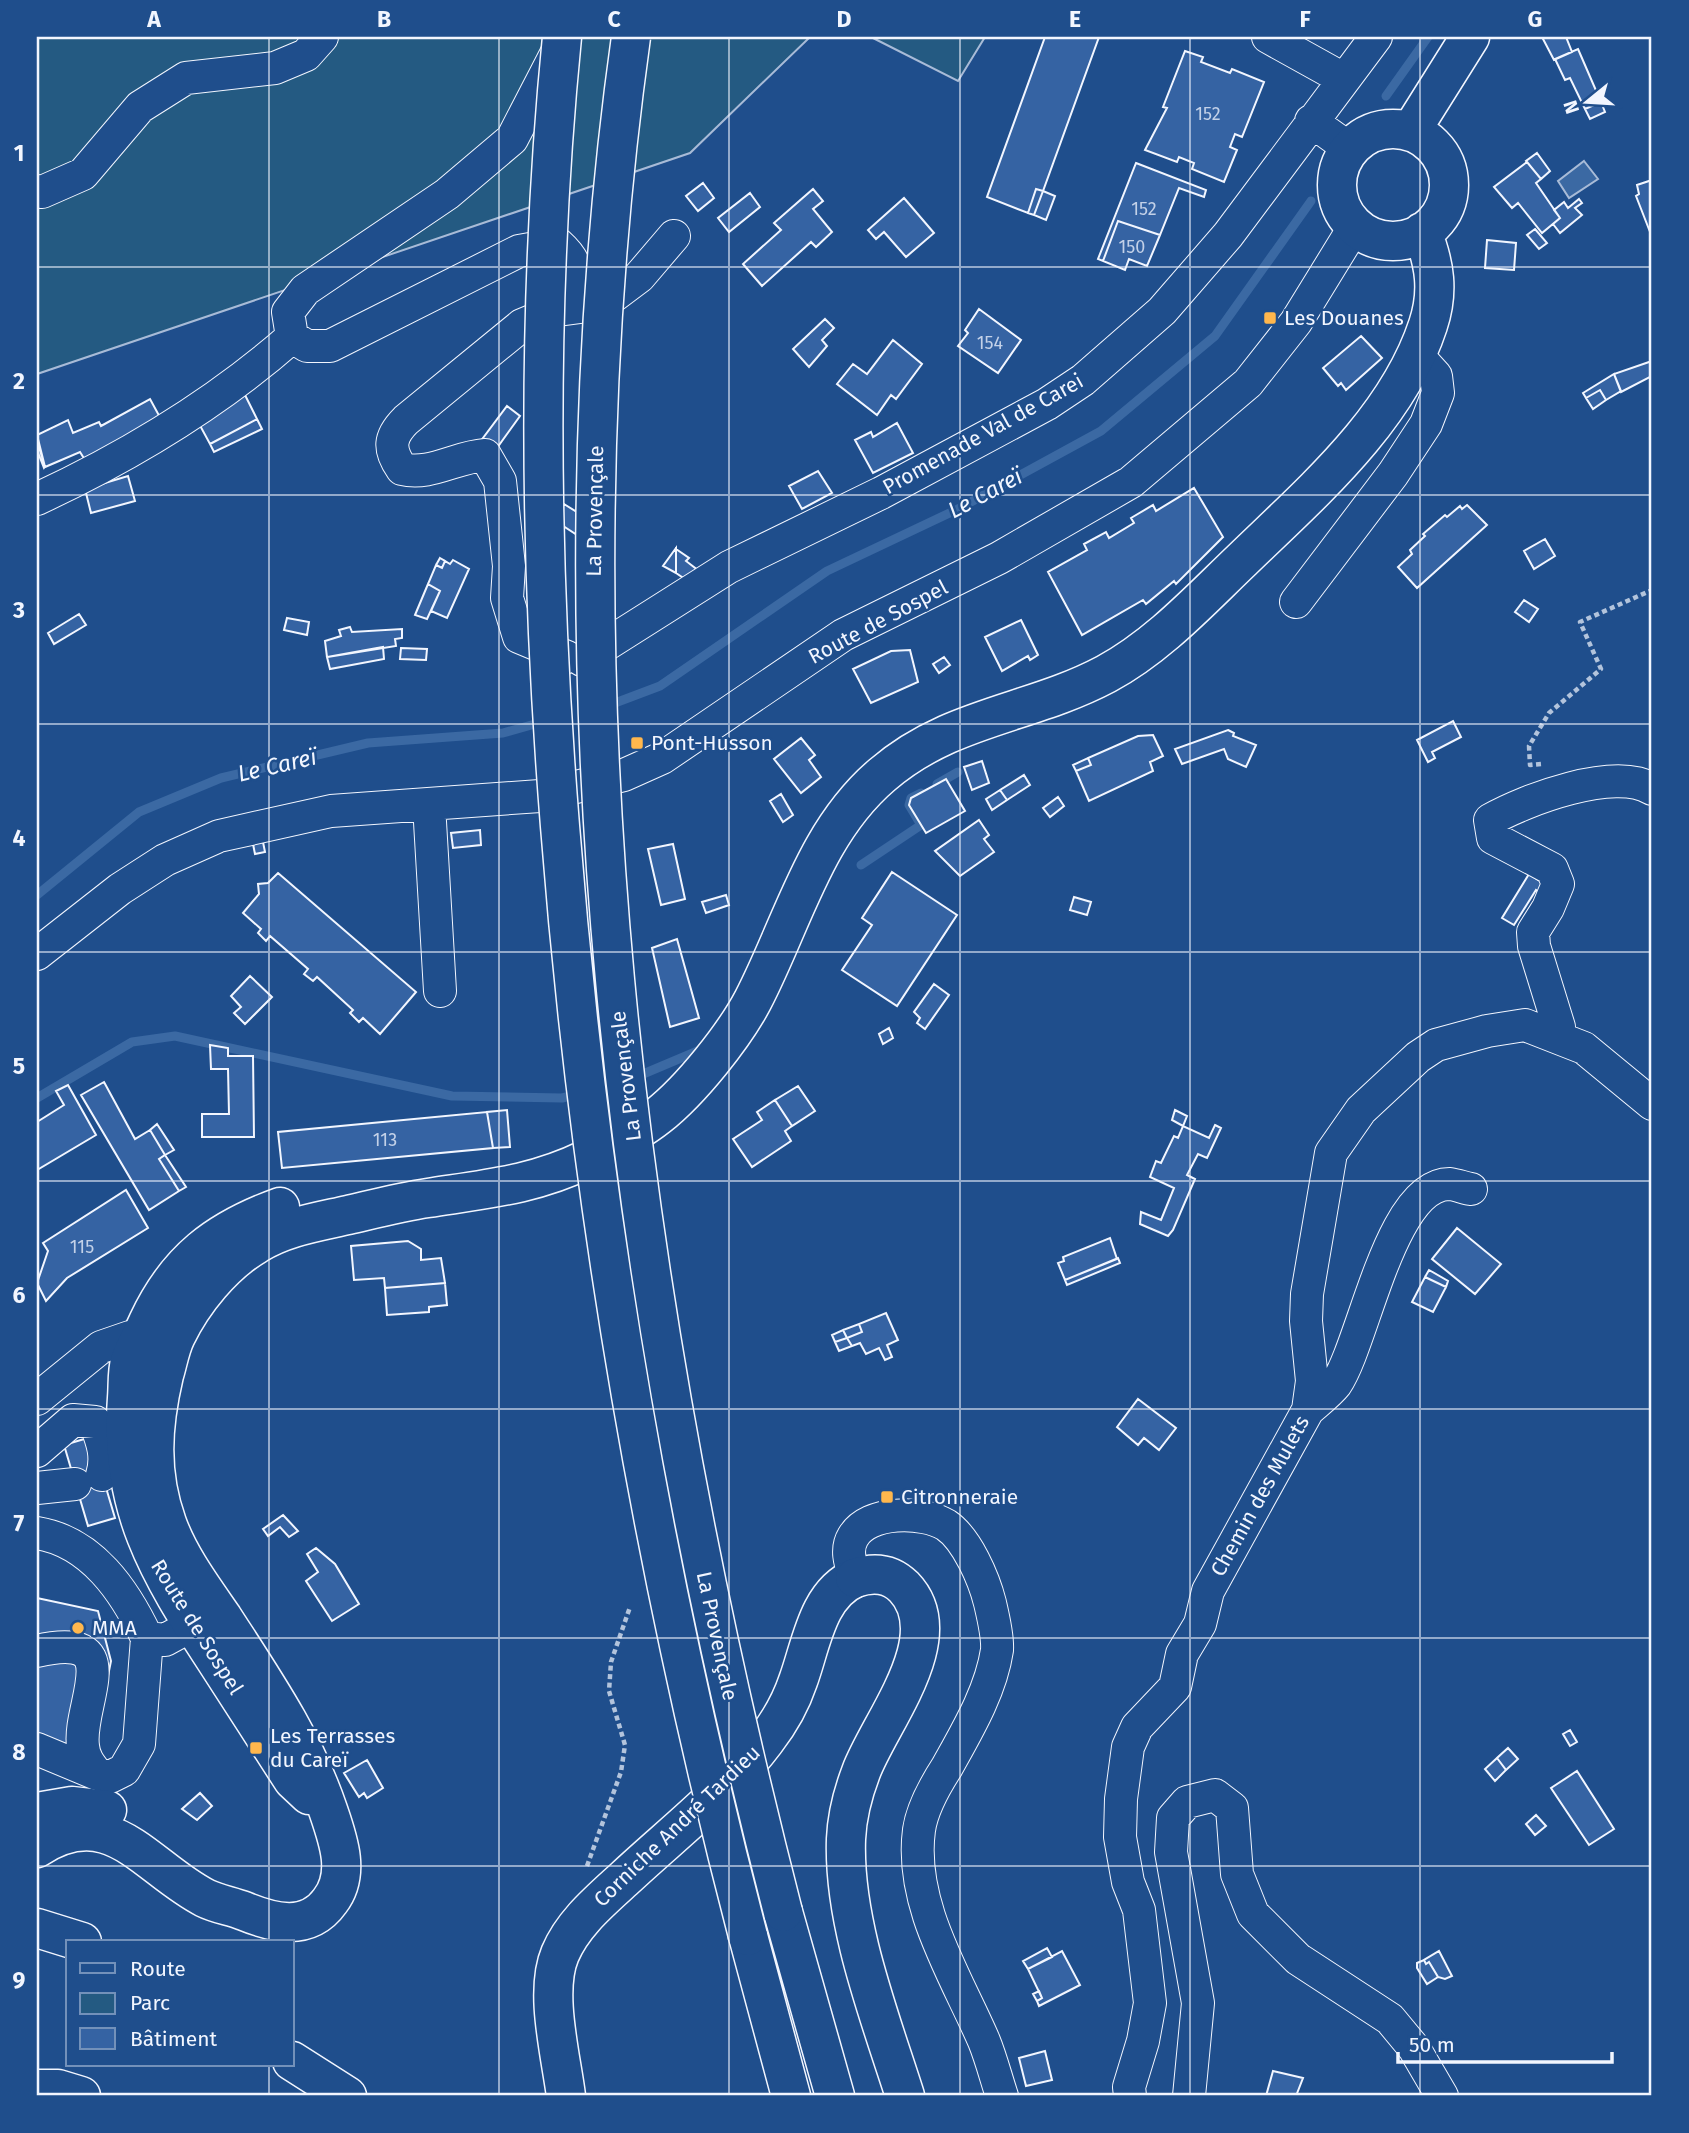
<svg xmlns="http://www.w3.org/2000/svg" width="1689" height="2133" font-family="'Fira Sans',sans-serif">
<rect width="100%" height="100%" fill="#1f4e8c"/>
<path fill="#245a82" stroke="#a8bbd7" stroke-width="2" d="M37,37H810L690,153L37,374Z
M871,37H985L958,81Z"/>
<path fill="#3b69a3" stroke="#a8bbd7" stroke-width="2" d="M1584,161L1598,179L1569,198L1558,181Z"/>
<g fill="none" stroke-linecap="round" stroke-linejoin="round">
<path stroke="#3b69a3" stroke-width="9" d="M1386,96L1428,37
M607,706L660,686L827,571L958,509L1101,431L1215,336L1311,201
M937,784L958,772
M861,865L921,825L909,805L911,798L921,793
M37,895L139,812L221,778L368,743L503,733L542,722
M636,1077L700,1050
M37,1098L132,1042L175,1036L452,1096L562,1098L579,1094"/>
</g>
<path fill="#3563a3" stroke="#f2f6ff" stroke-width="2" d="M1045,37H1099L1043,191L1036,189L1028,213L987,197Z
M1542,37H1566L1572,52L1554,60Z
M1578,49L1601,102L1585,109L1570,78L1565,80L1555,59Z
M1185,51L1203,57L1201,62L1230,73L1232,69L1264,82L1242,137L1235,134L1230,147L1237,150L1224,182L1192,169L1194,163L1179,157L1177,162L1145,150L1167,108L1163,107Z
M1601,102L1605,112L1590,119L1585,109Z
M1537,153L1550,171L1541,179L1526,161Z
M1527,162L1541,179L1536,183L1560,218L1542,233L1518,203L1512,208L1494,187Z
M1136,163L1206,190L1204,197L1179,188L1160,235L1118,221L1103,261L1098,259Z
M1652,180V237L1636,196L1639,194L1637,185Z
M703,183L714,198L698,211L686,196Z
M813,189L823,201L813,209L832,232L816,247L811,242L762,286L743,264L781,230L774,223Z
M1036,189L1043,191L1034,215L1028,213Z
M1043,191L1055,196L1046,220L1034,215Z
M750,193L760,207L729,232L718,218Z
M904,198L934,233L906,257L884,232L876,239L868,230Z
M1579,199L1582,203L1575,208L1582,215L1560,233L1553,224L1560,218L1554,210L1564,202L1568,208Z
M1118,221L1160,235L1147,266L1129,259L1125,270L1103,261Z
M1535,229L1547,243L1539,249L1527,235Z
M1487,240L1516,243L1514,270L1485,268Z
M979,309L1021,340L998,373L958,346L968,333L965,330Z
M825,319L834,328L822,340L827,346L809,367L793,349Z
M1361,336L1382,358L1346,390L1341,383L1338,386L1323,368Z
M893,340L922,364L896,399L891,395L877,415L837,384L853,364L867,374Z
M1652,361V376L1621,392L1614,374Z
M1614,374L1621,391L1606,400L1600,390L1586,398L1583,393Z
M1600,390L1606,400L1593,409L1586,398Z
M245,395L257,419L210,444L197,420Z
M150,399L162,421L85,460L80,452L45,467L37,435L68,420L73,433L99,422L101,426Z
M507,406L520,416L494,452L480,442Z
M257,419L262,429L214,452L210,444Z
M897,423L913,453L873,473L855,440L871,432L873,437Z
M38,444L45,467L44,468L37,450Z
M818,471L832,493L802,509L789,486Z
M128,476L135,501L91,513L85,489Z
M1194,488L1223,537L1176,584L1174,581L1146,604L1143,600L1082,635L1048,572L1087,550L1084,544L1106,532L1109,538L1134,523L1131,518L1153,505L1156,511Z
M564,504L604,529L594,546L554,520Z
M1467,505L1487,525L1417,588L1398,567L1412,554L1410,550L1425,536L1423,534L1445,515L1447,517L1460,506L1462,509Z
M1545,539L1555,556L1534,569L1524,551Z
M676,548V573L663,566Z
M676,549L689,558L686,561L699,571L685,579L676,573Z
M440,558L445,561L442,568L436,565Z
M453,560L469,569L447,618L431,611L440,591L428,584L436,565L442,568L445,561L450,564Z
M428,584L440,591L427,619L415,615Z
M1524,600L1538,609L1529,622L1515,612Z
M79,614L86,625L54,644L48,633Z
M287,618L309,622L307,635L284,630Z
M1021,620L1038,655L1030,660L1028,656L1002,671L985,637Z
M350,627L352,632L402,629V638L395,639L396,646L327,657L325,641L341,636L339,630Z
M383,647L384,659L330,669L327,657Z
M401,648L427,649L426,660L400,659Z
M910,650L918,682L871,703L853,669L891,651Z
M944,657L950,665L939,673L933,664Z
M1453,721L1461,737L1432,752L1435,758L1428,762L1417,740Z
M1228,730L1234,733L1233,736L1256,745L1246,767L1228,759L1224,749L1182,764L1175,749Z
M1153,735L1163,756L1150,762L1153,771L1089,801L1076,771L1091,765L1088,758L1138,736Z
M801,738L815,755L809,760L821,777L801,793L774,759Z
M1088,758L1091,765L1076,771L1073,765Z
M982,761L989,783L972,790L964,767Z
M1024,775L1030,785L1007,800L1000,790Z
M946,779L965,811L926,833L909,805L911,798Z
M1000,790L1007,800L992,810L986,799Z
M781,794L793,815L783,822L770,801Z
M1058,797L1064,806L1050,817L1043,808Z
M979,820L989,835L984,839L994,852L960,876L935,851Z
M480,830L481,845L453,848L451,833Z
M263,842L265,852L255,854L253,844Z
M673,844L685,899L661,905L648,849Z
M892,872L957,915L897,1006L842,970L872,925L862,918Z
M278,873L416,992L380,1034L363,1018L359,1022L350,1013L353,1010L317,977L313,981L304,974L308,969L270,936L266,941L258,933L261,929L243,913L259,894L258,884L268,883Z
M1529,874L1541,882V887L1539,892L1536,890L1514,925L1502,918Z
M726,895L729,905L706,913L702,902Z
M1074,897L1091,902L1087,915L1070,910Z
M677,939L699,1018L670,1027L652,948Z
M250,976L272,997L245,1024L234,1013L241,1007L231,996Z
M934,984L949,995L925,1029L917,1023L920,1018L914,1012Z
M889,1028L893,1038L883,1044L879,1034Z
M210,1045L228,1048V1056H253L254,1137H202V1114H229L228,1069H211Z
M104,1082L135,1139L150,1130L165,1155L159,1159L179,1191L149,1210L81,1095Z
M68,1085L96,1135L37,1170V1122L64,1105L56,1091Z
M798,1086L815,1111L792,1126L775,1100Z
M775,1100L792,1126L785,1131L791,1141L752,1167L733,1139L762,1120L757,1112Z
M507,1110L510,1147L493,1148L487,1112Z
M1175,1110L1187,1116L1183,1126L1172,1120Z
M487,1112L493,1148L282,1168L278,1132Z
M157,1124L174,1150L165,1155L150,1130Z
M1215,1125L1221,1128L1207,1158L1198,1154L1187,1175L1195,1179L1173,1230L1168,1236L1140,1224L1141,1212L1161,1220L1174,1188L1150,1177L1156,1161L1161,1163L1174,1136L1178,1138L1183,1126L1209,1138Z
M165,1155L186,1187L179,1191L159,1159Z
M126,1190L148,1228L67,1278L46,1301L37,1283L48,1251L43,1243Z
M1457,1228L1501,1264L1475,1294L1432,1259Z
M1110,1238L1117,1259L1065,1280L1058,1263L1064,1261L1063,1257Z
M408,1241L421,1249V1260L441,1258L445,1283L385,1288L384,1278L354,1280L351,1246Z
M1118,1258L1120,1263L1067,1285L1065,1280Z
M1429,1270L1448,1281L1446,1287L1425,1277Z
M1425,1277L1446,1287L1433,1312L1412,1302Z
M445,1283L447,1305L429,1307V1312L387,1315L385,1288Z
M886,1313L898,1340L887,1345L892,1357L885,1360L879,1348L866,1354L860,1343L852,1346L847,1338L862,1332L859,1324Z
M859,1324L862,1332L847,1338L843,1330Z
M843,1330L847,1338L835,1342L832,1335Z
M847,1338L852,1346L839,1351L835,1342Z
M1138,1399L1176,1428L1159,1450L1144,1438L1138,1445L1117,1427Z
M91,1437L115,1518L88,1526L64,1445Z
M283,1515L298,1531L289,1537L280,1527L268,1536L263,1529Z
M316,1548L335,1564L359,1604L332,1621L306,1581L318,1572L307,1554Z
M37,1598L98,1611L111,1661L95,1740L37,1752Z
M1570,1730L1577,1742L1570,1746L1563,1734Z
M1508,1748L1518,1759L1506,1770L1497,1758Z
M1497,1758L1506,1770L1495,1781L1485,1769Z
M367,1760L383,1788L367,1798L364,1793L359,1797L344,1773Z
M1577,1771L1614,1829L1589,1845L1551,1788Z
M200,1793L212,1806L197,1820L182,1809Z
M1536,1815L1546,1826L1535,1835L1526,1824Z
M1047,1948L1052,1957L1028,1969L1023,1961Z
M1062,1951L1080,1985L1039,2006L1037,2001L1042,1998L1028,1969Z
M1439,1951L1452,1976L1445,1979L1438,1977L1429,1962L1426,1964L1424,1960Z
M1424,1960L1426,1964L1429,1962L1438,1977L1427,1984L1417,1968V1963Z
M1039,1991L1042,1998L1037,2001L1033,1994Z
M1045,2051L1052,2080L1026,2086L1019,2058Z
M1273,2071L1303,2078L1296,2096H1266Z"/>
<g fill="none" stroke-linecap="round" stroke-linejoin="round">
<g stroke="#f2f6ff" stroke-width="34">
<path id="minor" d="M1268,37L1331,72L1341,82
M556,54L512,139L447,194L305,290L288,312L292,337L307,346H330L519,251L558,244C585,268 579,284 558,310
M1311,121L1350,149
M37,191L42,192L83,174L140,107L186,78L275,68L306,55L322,37
M37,499C127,457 217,403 292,337
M1296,602L1393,474L1426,424L1438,393L1436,376L1416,354
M567,657L519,637L507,598L509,566L500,481L485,455C456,457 430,476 402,469C388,449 389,437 406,420L522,325L558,310L588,306L615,295L639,277L674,236
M582,660L729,567L881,493L1047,404L1083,380L1162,311L1228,235L1376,37
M429,805L440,991
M37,954L120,889L165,860L219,836L331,811L540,796L624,775L662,758L843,635L999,558L1131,482L1248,383L1296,322L1355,226
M1559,1038V1027L1534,946L1533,932L1548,908L1558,884L1552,869L1493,838L1490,820C1525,800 1615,766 1652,789
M37,1399L101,1347L130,1337L158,1342
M1308,1410C1317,1402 1329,1393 1336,1384C1364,1343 1390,1183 1450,1184C1457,1185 1465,1188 1471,1189
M37,1451L73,1420L95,1422C102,1441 108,1456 102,1475
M37,1488L75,1484
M37,1533C92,1542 125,1591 147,1638L165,1640L198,1622L205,1624L210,1631
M855,1578C851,1565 845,1550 853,1537C868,1510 923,1511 946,1525C967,1539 984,1579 990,1603C993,1616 998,1636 997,1650C991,1691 967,1731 947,1767C936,1784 922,1809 919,1830C909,1904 956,1976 984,2041C991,2058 996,2078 1002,2096
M37,1651C130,1629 77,1704 83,1746C84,1758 90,1765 97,1774
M37,1749L97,1774L110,1777L124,1770L139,1744L147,1638
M1130,2096L1129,2087L1143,2041L1150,2003L1139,1910L1128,1882L1120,1837L1121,1799L1128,1747L1137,1727L1175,1687L1182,1654L1200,1624L1208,1591L1308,1410L1312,1381L1306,1321L1307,1294L1331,1153L1361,1110L1418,1057L1436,1045L1487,1031L1525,1025L1584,1048L1652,1104
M1189,2096L1198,2003L1171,1852L1173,1818L1187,1802L1215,1795L1232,1808L1237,1874L1253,1914L1298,1959L1390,2019L1414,2048L1442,2096"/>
</g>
<g stroke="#f2f6ff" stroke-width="41">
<path id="major" d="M1337 185a56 56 0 1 1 112 0a56 56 0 1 1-112 0Z
M1411,131L1470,37
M280,1207C217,1230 177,1260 148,1322C143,1334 134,1348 130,1361C127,1372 128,1386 127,1398C118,1506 158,1572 215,1659C241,1699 267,1740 293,1780L309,1795
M37,1812L72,1806L107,1810
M37,1848C111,1800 145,1867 205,1898C217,1904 231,1906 244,1911C273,1923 308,1932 330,1901C351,1874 338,1839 328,1810C304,1739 263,1680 223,1618C203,1589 179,1557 167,1523C149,1473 152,1426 164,1375C168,1362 170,1348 176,1336C193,1301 223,1264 257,1244C284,1227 317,1222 348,1215C374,1209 401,1202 428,1198C486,1189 534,1185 587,1159C610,1147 638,1132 658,1116C691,1090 734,1036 753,1000C793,923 814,833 882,775C950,716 1031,714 1106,674C1158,646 1200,600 1242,560C1311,493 1397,420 1428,325C1439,292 1435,264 1422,232
M37,1928L82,1942
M292,2061L347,2096
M37,2089H58L81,2096
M566,2096C561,2056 544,1992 560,1954C573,1923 600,1901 625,1878C672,1834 726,1793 765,1741C779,1723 791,1702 798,1681C811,1646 817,1594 855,1578"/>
</g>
<g stroke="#f2f6ff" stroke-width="41">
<path id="highway" d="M855,1578C873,1572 890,1573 904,1587C952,1637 879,1723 861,1772C853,1793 847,1816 846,1839C843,1923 880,2017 905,2096
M783,1912L835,2096
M748,1936L791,2096"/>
</g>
<path stroke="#b3c4dc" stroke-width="4.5" stroke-dasharray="5 3.5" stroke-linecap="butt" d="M1652,457V463
M1541,764L1530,765L1529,746L1549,713L1601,669L1580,622L1652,590
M587,1866L621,1772L625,1745L609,1691L611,1662L630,1607"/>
<use href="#minor" stroke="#1f4e8c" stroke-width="32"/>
<use href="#major" stroke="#1f4e8c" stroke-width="38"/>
<use href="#highway" stroke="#1f4e8c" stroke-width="38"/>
<g stroke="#f2f6ff" stroke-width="41" stroke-linecap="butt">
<path id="highway-bridge" d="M562,37C536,298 539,564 560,826C589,1201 653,1572 748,1936
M631,37C543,664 626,1302 783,1912"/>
</g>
<use href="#highway-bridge" stroke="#1f4e8c" stroke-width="38"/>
</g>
<path fill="none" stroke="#f2f6ff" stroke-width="2" stroke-opacity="0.55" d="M269,37V1942M499,37V2096M729,37V2096M960,37V2096M1190,37V2096M1420,37V2096M37,267H1652M37,495H1652M37,724H1652M37,952H1652M37,1181H1652M37,1409H1652M37,1638H1652M37,1866H1652M269,2065V2096"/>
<g fill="#ffb74d" stroke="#1f4e8c" stroke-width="2.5">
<rect x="1263" y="311" width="14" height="14" rx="3.5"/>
<rect x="630" y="736" width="14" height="14" rx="3.5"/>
<rect x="880" y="1490" width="14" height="14" rx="3.5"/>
<circle cx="78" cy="1628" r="7"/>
<rect x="249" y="1741" width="14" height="14" rx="3.5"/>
</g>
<g text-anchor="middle" stroke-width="5" stroke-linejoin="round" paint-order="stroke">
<g font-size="18" fill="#c3d1e8">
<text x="1208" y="120">152</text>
<text x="1144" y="215">152</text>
<text x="1132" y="253">150</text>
<text x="990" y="349">154</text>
<text x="385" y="1146">113</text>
<text x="82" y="1253">115</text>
</g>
<g font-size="21" fill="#f2f6ff" stroke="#1f4e8c" text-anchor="start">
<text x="1284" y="325">Les Douanes</text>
<text x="651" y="750">Pont-Husson</text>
<text x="901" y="1504">Citronneraie</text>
<text x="92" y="1635">MMA</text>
<text x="270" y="1743">Les Terrasses<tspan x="270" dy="24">du Careï</tspan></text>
</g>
<g font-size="21" fill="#f2f6ff" stroke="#1f4e8c">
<text transform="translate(983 434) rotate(-29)" y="7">Promenade Val de Carei</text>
<text transform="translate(595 511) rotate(-89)" y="7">La Provençale</text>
<text transform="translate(878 622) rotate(-28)" y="7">Route de Sospel</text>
<text transform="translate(626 1076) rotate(-97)" y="7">La Provençale</text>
<text transform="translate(1260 1496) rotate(-61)" y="7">Chemin des Mulets</text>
<text transform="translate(197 1627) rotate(58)" y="7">Route de Sospel</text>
<text transform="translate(717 1636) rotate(78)" y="7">La Provençale</text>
<text transform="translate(677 1826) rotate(-44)" y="7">Corniche André Tardieu</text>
</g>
<g font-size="23" font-style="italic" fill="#f2f6ff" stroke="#1f4e8c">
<text transform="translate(985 493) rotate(-28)" y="8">Le Careï</text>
<text transform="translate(277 765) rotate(-13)" y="8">Le Careï</text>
</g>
</g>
<rect width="1689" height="2133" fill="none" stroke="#1f4e8c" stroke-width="77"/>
<rect x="66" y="1940" width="228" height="126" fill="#1f4e8c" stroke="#7391ba" stroke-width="2"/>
<rect x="80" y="1963" width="35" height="10" fill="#1f4e8c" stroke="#7391ba" stroke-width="2"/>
<text x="130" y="1976" font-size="21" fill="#f2f6ff">Route</text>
<rect x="80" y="1993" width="35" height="21" fill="#245a82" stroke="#7391ba" stroke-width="2"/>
<text x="130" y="2010" font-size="21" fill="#f2f6ff">Parc</text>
<rect x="80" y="2028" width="35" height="21" fill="#3563a3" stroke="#7391ba" stroke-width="2"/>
<text x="130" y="2046" font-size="21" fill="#f2f6ff">Bâtiment</text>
<g transform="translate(1587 102) rotate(252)" stroke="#1f4e8c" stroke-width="5" paint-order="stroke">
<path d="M0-5L12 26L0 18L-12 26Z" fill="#f2f6ff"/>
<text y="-10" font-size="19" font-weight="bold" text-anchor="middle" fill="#f2f6ff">N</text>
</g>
<path d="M1398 2052v10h214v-10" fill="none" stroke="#f2f6ff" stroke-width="3.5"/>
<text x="1409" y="2052" font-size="21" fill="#f2f6ff" stroke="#1f4e8c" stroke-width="5" paint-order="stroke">50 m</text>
<rect x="38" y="38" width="1612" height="2056" fill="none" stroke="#f2f6ff" stroke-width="2.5"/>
<g font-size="23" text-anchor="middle" font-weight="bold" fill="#f2f6ff">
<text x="154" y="27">A</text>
<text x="384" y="27">B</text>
<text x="614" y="27">C</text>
<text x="844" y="27">D</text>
<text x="1075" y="27">E</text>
<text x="1305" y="27">F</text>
<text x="1535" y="27">G</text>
<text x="19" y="161">1</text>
<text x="19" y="389">2</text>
<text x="19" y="618">3</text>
<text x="19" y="846">4</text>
<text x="19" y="1074">5</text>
<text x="19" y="1303">6</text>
<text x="19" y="1531">7</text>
<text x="19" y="1760">8</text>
<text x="19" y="1988">9</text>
</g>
</svg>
